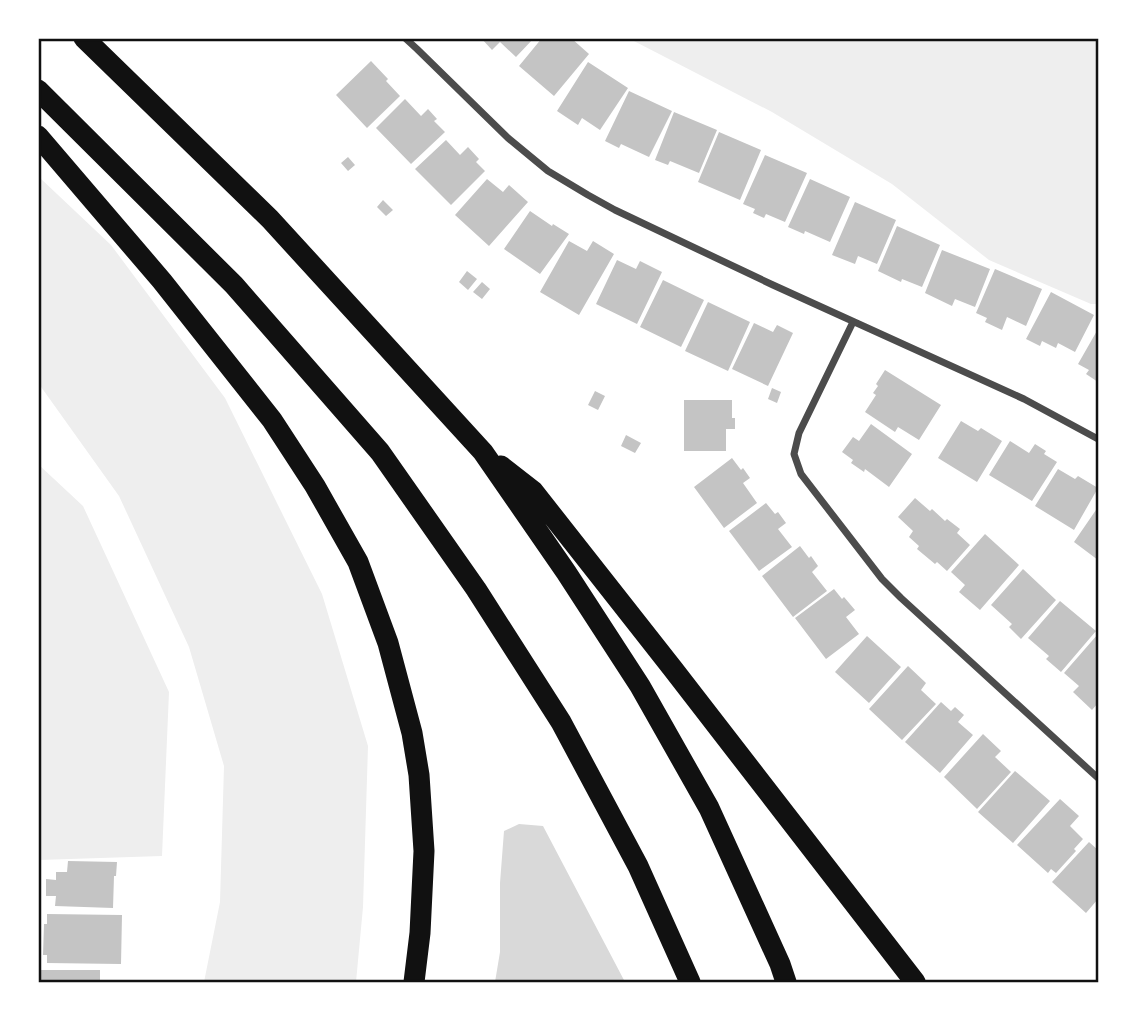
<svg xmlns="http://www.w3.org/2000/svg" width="1137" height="1021" font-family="'Golos Text',sans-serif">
<rect width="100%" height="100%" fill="#fff"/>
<path fill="#eee" d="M630,39H1098V304H1091L989,260L892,184L772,112Z
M39,177L111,245L225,398L322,594L368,746L363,907L356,982H204L220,902L224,766L189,647L119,496L39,384Z
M38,464L83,506L169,692L162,856L39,860Z"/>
<path fill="#d9d9d9" d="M519,824L543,826L625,982H495L500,952V883L504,831Z"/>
<path fill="#c4c4c4" d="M481,38H534L516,57L500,42L492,50Z
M542,38H571L589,54L554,96L519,66Z
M371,61L388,79L386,81L400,96L367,128L336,95Z
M588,62L628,88L600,130L582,118L578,125L557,111Z
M629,91L672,111L649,157L621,144L619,148L605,141Z
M405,99L421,116L428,109L437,119L434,121L445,132L411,164L376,128Z
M674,112L717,130L699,173L670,161L668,165L655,160Z
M719,132L761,150L740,200L698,182Z
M446,140L460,155L468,147L479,159L476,162L485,171L451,205L415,169Z
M765,155L807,173L785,222L766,214L764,218L753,213L755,209L743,204Z
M348,157L355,165L348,171L341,163Z
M487,179L503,192L509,185L528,202L489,246L455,215Z
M810,179L850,197L830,242L805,231L804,234L788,227Z
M383,200L393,210L386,216L377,207Z
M855,202L896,220L877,264L858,256L855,264L832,255Z
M530,211L552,226L553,224L569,234L540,274L504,249Z
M897,226L940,245L922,287L902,279L901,282L878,271Z
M569,241L587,251L593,241L614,254L579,315L540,292Z
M942,250L990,269L975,307L955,299L952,306L925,293Z
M617,260L636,269L640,261L662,272L637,324L596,304Z
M995,269L1042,289L1026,326L1007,317L1002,330L985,322L987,318L976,313Z
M467,271L477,279L468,290L459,282Z
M663,280L704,300L681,347L640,327Z
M482,282L490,289L482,299L473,292Z
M1051,292L1094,315L1075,352L1058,343L1056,348L1042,341L1040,346L1026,339Z
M708,302L750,322L728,371L685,351Z
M754,323L773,332L777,325L793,333L768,386L732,369Z
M1098,329V382L1086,374L1089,370L1078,364Z
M885,370L941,405L919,440L898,427L895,432L865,412L876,395L873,393L878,386L876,384Z
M772,388L781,392L777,403L768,399Z
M595,391L605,396L598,410L588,405Z
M684,400H732V418H735V429H726V451H684Z
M961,421L978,431L981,428L1002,441L977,482L938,458Z
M871,424L912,454L889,487L865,469L864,472L851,463L853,460L842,452L853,437L859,441Z
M626,435L641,443L635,453L621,446Z
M1010,441L1029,453L1035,444L1046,451L1044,454L1057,462L1032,501L989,475Z
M732,458L741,470L743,468L750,478L743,483L757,503L724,528L694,487Z
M1058,469L1075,479L1078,476L1098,488L1074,530L1035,506Z
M915,498L930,511L932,509L945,521L947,519L960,529L957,533L970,545L947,571L937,562L935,564L917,549L919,546L909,537L913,531L898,517Z
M766,503L775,514L778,512L786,523L778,529L792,547L759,571L729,531Z
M1098,507V560L1074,542Z
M985,534L1019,565L980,610L959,592L965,585L951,572Z
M800,546L809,558L811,556L818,566L812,572L827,591L793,617L762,576Z
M1023,569L1056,600L1021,639L1009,627L1012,624L991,605Z
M834,589L842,599L844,597L855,610L846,617L859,634L826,659L795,618Z
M1060,601L1096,631L1061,672L1046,659L1049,656L1028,638Z
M1098,634V703L1092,710L1073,692L1079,686L1064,673Z
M867,636L901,667L869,703L835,672Z
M908,666L926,683L921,690L936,704L902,740L869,709Z
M941,702L951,711L955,707L964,715L958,722L973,735L940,773L905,742Z
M983,734L1001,751L995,757L1011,772L977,809L944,777Z
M1015,771L1050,801L1013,843L978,812Z
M1060,799L1079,816L1070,826L1083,839L1074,849L1076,851L1056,873L1051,869L1048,873L1017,845Z
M1089,842L1098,850V899L1086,913L1052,882Z
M68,861L117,862L116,876H114L113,908L55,906L56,896H46V879L56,880V872H67Z
M47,914L122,915L121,964L47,963V955H43L44,924H47Z
M38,970H100V982H38Z"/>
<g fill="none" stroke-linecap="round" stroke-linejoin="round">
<path stroke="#4c4c4c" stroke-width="7" d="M405,38L417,49L508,138L548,171L588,195L615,210L773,285L1024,399L1098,439
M853,322L799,433L794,454L801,474L882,579L901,598L1098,778"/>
<path stroke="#111" stroke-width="21" d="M84,38L270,219L483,452L566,572L640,686L709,808L780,964L786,982
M38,90L234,285L380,452L476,589L561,722L638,866L690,982
M38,136L162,281L272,420L315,486L358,562L388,643L412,733L419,775L424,851L420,933L414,982
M501,466L533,491L673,669L915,982"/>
</g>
<rect width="1137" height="1021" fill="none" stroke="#ffffff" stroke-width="80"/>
<rect x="40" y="40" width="1057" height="941" fill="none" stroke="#111" stroke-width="2.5"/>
</svg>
